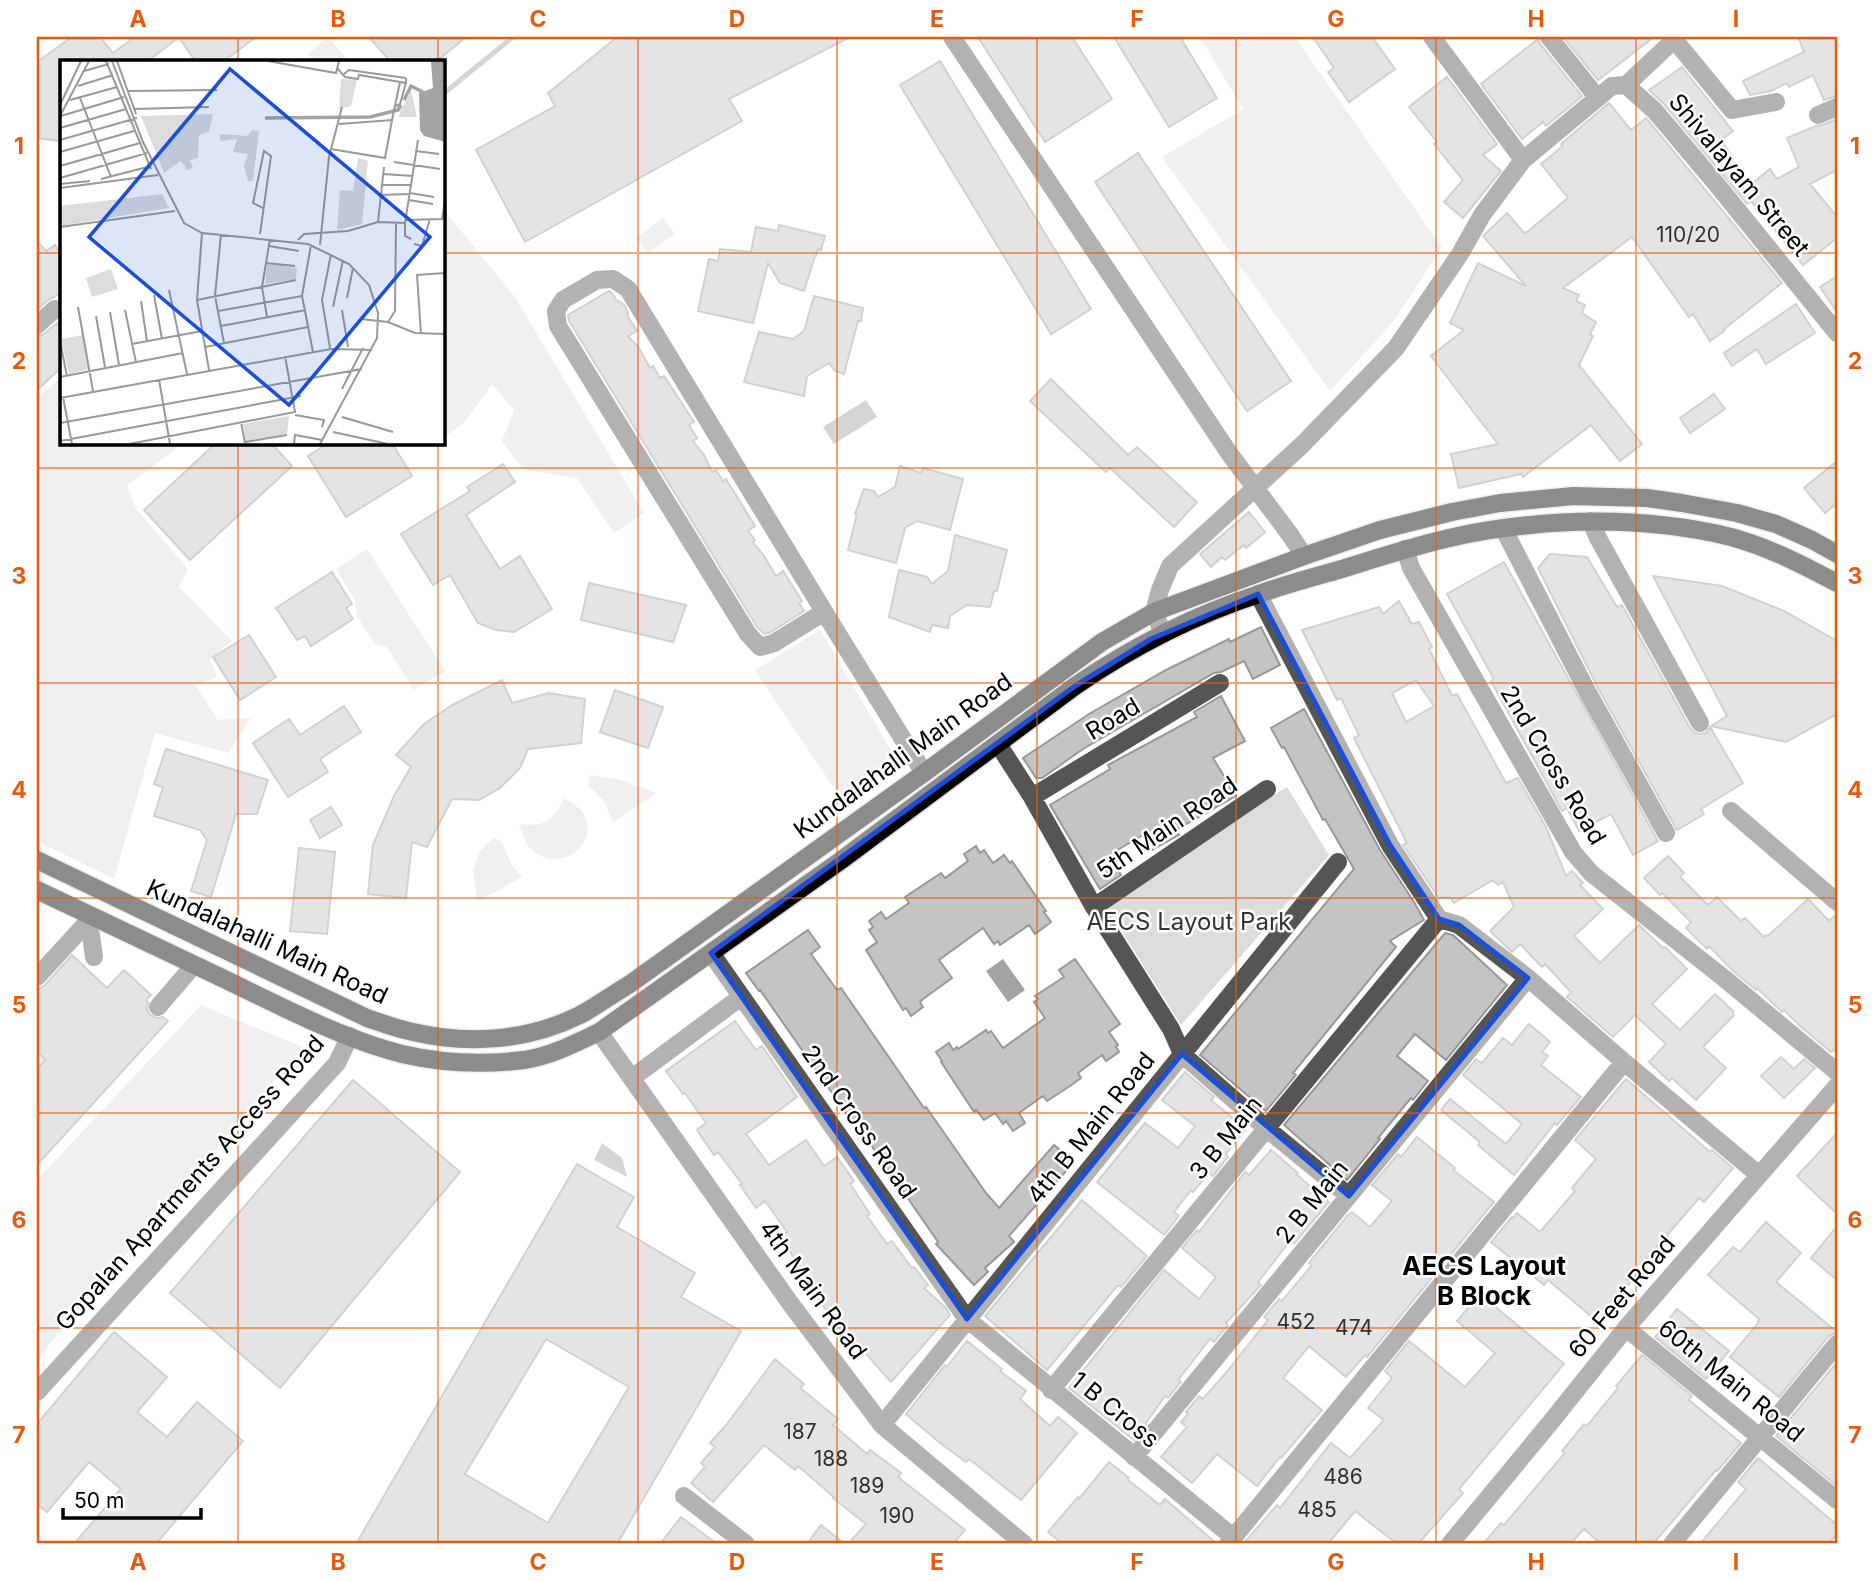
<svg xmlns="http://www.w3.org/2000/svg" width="1874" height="1581" font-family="Inter,sans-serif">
<rect width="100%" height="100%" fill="#fff"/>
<path fill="#dcdcdc" d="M328,37L349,61H313L308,54Z
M1200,37H1295L1442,248L1393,322L1330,391L1162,157L1243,109Z
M443,209L515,297L644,513L614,533L577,478L522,469L502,441L514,410L492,384L464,423L443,438Z
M663,218L675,234L648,253L636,238Z
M61,377V443H173L176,449L127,485L136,509L188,569L179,587L232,641L210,659L217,677L196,686L218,720L251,718L228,753L155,733L114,879L37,841V399Z
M367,549L445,671L414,690L387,647L375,644L357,616L355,600L336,569Z
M820,630L896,759L844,803L755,670Z
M590,775L618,779L656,793L613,823L604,801L588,785Z
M1287,787L1329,855L1181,1025L1105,905Z
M564,798C619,824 566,883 531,849C525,844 522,832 519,824C546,827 552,821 564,798Z
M494,838L502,842L511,864L522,877L477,902L473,871L480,851Z
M201,1005L303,1047L37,1359V1180Z"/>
<path fill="#a3a3a3" d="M866,400L877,417L834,444L823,427Z
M1003,959L1025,990L1008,1002L986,971Z
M602,1143L622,1158L627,1177L594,1160Z"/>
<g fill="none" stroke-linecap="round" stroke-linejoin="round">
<path stroke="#a3a3a3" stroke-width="5" d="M443,94L513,37"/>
</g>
<path fill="#c4c4c4" stroke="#999" stroke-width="2" fill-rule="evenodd" d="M72,37H100L113,53L135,37H256L224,61H195L179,37L148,61H61V141L37,138V62Z
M369,37H466L437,61H390Z
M619,37H850L729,99L742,121L525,242L476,150L555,106L548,93L611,42Z
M978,37H1072L1112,99L1045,142Z
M1114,37H1180L1217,98L1169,127Z
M1313,37H1372L1395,69L1349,102L1328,72L1334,68Z
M1563,37H1654L1598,80Z
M1798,37H1837V96L1824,100L1813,75L1789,87L1787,83L1771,91L1750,95L1743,81L1804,52Z
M1538,39L1540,44L1582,96L1546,126L1543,122L1522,139L1481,84Z
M940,61L1091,309L1051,334L900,85Z
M1682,67L1733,131L1721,140L1730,153L1726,156L1729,160L1728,161L1749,186L1770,169L1777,179L1799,167L1787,138L1816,126L1822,125L1837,119V170L1810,184L1837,217V238L1803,265L1751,201L1747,204L1664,104L1649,90Z
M1447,77L1497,144L1483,155L1501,171L1463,218L1444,202L1463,180L1434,144L1437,142L1409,107Z
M1609,103L1631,130L1646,118L1647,119L1782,283L1723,330L1724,331L1710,341L1693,314L1689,317L1632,237L1563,288L1579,295L1576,301L1585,305L1582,313L1596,322L1590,335L1593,336L1579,365L1642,444L1620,461L1591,425L1523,477L1521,474L1459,488L1451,454L1498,444L1431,356L1464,330L1450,323L1478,263L1526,286L1483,236L1507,213L1524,233L1527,232L1568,198L1541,164L1563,146L1561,144Z
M1138,153L1291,381L1247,411L1095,182Z
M779,225L825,236L821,250L818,249L816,256H815L804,291L780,283L768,263L753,323L698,311L709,259L718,261L720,249L751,252L756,227L778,231Z
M37,241L46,251L55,245L61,254V293L48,300L37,310Z
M1837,276V312L1820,287Z
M609,291L611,292L617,301L622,303L625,306L628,313L627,315L637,331L628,336L639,348L650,368L653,366L660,378L664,376L694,422L689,425L697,438L693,441L704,455L712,472L716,470L723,481L726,479L755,526L748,531L755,540L753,542L764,556L776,576L783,571L802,601L799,603L804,611L769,633L764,634L757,627L569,321L568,315Z
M814,296L863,308L861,321H858L844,374L835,371L829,363L807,376L804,396L744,382L759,332L793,339L804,331Z
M1796,304L1815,333L1766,364L1757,349L1732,366L1724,353Z
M57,323L61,329V368L37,390V336L44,334Z
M1051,379L1128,455L1137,447L1197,502L1174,527L1110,468L1106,472L1030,401Z
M1714,394L1725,409L1690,433L1680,418Z
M216,443H271L292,466L190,560L144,510Z
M329,443H392L412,476L346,517L308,456Z
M1837,461V503L1825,513L1804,488Z
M503,464L515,482L466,515L500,569L520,556L552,609L514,632L496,630L478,623L450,575L433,585L401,534L470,491L467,487Z
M900,466L921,473L923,468L963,479L950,530L917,521L905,528L896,563L848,550L857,514H855L864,489L874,491L878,497L895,487Z
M1249,512L1265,532L1246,548L1244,545L1225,560L1222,557L1211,567L1200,554Z
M955,535L1007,550L997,591H994L990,607L967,605L950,616L948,628L932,625L930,632L889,617L899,570L927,577L932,584L948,571Z
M1550,554L1587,557L1617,607L1622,605L1690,728L1695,733L1700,734L1706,733L1710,727L1743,783L1701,809L1704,814L1677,830L1598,688L1538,568Z
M1504,562L1658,841L1633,855L1611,814L1579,831L1567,808L1562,811L1491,681L1494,679L1447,594Z
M332,572L352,604L346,608L353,619L311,646L305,636L297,640L276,608Z
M1653,576L1722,586L1784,611L1837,641V714L1786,742L1711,726L1727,716Z
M589,583L686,605L673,642L581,620Z
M1399,601L1412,624L1419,622L1432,647L1429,649L1452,696L1457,694L1506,783L1518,778L1546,827L1566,876L1572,871L1583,883L1580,885L1603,909L1574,936L1600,963L1639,925L1663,948L1665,947L1687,969L1652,1004L1680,1030L1715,994L1733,1011V1016L1703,1047L1726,1068L1696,1100L1672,1078L1669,1081L1649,1062L1666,1044L1635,1015L1613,1037L1567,997L1571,992L1545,964L1542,967L1520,944L1512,952L1490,931L1514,907L1503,882L1498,885L1493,880L1454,903L1450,897L1439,898L1403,845L1407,843L1354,738L1359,735L1341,698L1337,700L1302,630L1379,607L1383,614ZM1416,680L1434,706L1406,722L1392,693Z
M1261,627L1280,665L1253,679L1244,661L1221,672L1214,673L1083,749L1042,778H1036L1023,758L1089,714L1166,670L1229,639L1230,642Z
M249,635L276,677L240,700L213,657Z
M502,680L512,703L549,693L585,699L581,743L528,749L520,768L500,788L479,800L452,799L427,847L412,842L406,898L368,894L373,845L394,796L411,767L396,755L424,724L452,705Z
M615,690L663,707L648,748L600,732Z
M1221,696L1245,741L1213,758L1236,796L1176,830L1179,835L1152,850L1143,835L1109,855L1121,875L1100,889L1050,805L1110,769L1108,765L1197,717L1194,712Z
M344,706L361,732L320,759L328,772L288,797L253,743L289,719L300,735Z
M1304,709L1380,850L1414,902L1424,920L1390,941L1396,947L1293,1073L1296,1075L1266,1111L1200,1055L1354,869L1325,819L1323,820L1284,747L1282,748L1271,728Z
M166,749L268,780L257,814H236L211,897L191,891L207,840L200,830L154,816L163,787L154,784Z
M331,807L342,825L320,838L310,820Z
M976,846L980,853L984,850L993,863L1004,855L1010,863L1012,861L1046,911L1044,912L1051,922L1035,934L1029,925L1000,945L998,941L994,944L983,928L939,960L952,978L923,999L920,1002L923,1007L911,1016L906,1008L903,1010L866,950L877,942L869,930L873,927L869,921L881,912L886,919L909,903L905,897L941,873L945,878L968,861L964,854Z
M299,848L335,852L327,934L290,931Z
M1668,856L1684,873L1680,877L1708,905L1717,897L1741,921L1745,918L1764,937L1766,935L1768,936L1808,899L1829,921L1837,914V1047L1831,1052L1800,1026L1784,1010L1782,1012L1757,988L1756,990L1732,970L1709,946L1707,949L1686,928L1691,922L1662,893L1660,895L1644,878Z
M808,930L820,947L811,954L837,990L841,988L924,1108L926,1107L986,1193L999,1208L1054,1145L1074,1162L1009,1236L1014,1242L985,1268L988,1272L974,1285L936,1244L938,1242L860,1129L858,1130L760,990L759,991L746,973Z
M1445,933L1453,935L1507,985L1446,1060L1415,1034L1397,1056L1428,1081L1413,1100L1411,1098L1378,1138L1380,1139L1347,1180L1284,1125Z
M72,955L107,988L124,970L151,995L146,1000L148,1002L147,1010L150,1015L157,1018L163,1017L168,1021L37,1165V1069L45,1060L37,1052V990L45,985Z
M1075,959L1120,1024L1109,1032L1118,1045L1116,1047L1119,1052L1106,1061L1102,1055L1078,1073L1081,1078L1070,1086L1047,1101L1043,1096L1019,1113L1025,1123L1013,1131L1006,1121L1003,1124L995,1113L984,1120L976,1110L974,1112L941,1062L942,1061L936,1052L949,1043L953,1050L957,1047L958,1049L986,1030L988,1033L991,1031L1003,1048L1045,1018L1034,1002L1038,999L1035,996L1064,977L1059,970Z
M735,1021L756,1050L762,1046L797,1097L746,1134L769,1165L806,1140L824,1166L837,1157L854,1181L850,1184L870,1214L867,1216L887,1244L892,1241L912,1268L914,1267L928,1285L924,1288L946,1308L950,1315L891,1382L854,1340L851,1342L795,1270L800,1266L779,1237L787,1232L765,1201L756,1208L740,1185L742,1184L718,1152L714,1155L697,1130L706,1123L685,1093L683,1094L666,1071Z
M1529,1024L1550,1042L1542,1052L1548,1056L1541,1065L1581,1097L1557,1125L1555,1123L1514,1175L1478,1145L1480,1142L1441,1110L1450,1099L1506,1144L1522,1124L1463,1075L1476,1059L1482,1063L1503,1038L1512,1045Z
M1781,1057L1794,1069L1804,1059L1815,1068L1784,1098L1761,1076Z
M1185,1072L1214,1097L1211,1100L1246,1129L1226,1154L1228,1157L1213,1176L1209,1173L1193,1192L1191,1190L1174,1212L1179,1216L1165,1234H1163L1097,1182L1145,1123L1178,1148L1195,1126L1162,1100Z
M1626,1079L1710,1152L1712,1150L1733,1168L1704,1202L1699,1198L1645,1261L1647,1262L1598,1322L1548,1280L1544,1285L1491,1242L1512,1217L1513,1218L1517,1213L1540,1232L1575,1191L1572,1188L1596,1159L1575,1140Z
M353,1080L460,1172L280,1388L170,1293Z
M1837,1133V1214L1797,1176Z
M1417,1137L1455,1168L1453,1170L1494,1202L1367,1357L1365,1355L1346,1377L1309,1346L1283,1378L1322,1410L1281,1458L1280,1457L1257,1486L1217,1454L1192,1483L1161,1457L1187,1427L1181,1422L1188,1414L1186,1412L1199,1396L1203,1399L1225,1374L1268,1320L1264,1317L1279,1299L1282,1301L1312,1265L1309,1263L1312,1259L1347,1216L1352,1212L1370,1227L1392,1201L1372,1185L1398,1154L1401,1157Z
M1271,1150L1298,1173L1297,1175L1329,1202L1294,1244L1290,1241L1258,1282L1261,1285L1226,1323L1228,1325L1214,1342L1210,1339L1178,1380L1181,1382L1168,1398L1165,1396L1134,1440L1069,1388L1164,1270L1199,1299L1216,1277L1182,1248L1197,1230L1199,1232L1245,1172L1249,1175Z
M577,1164L634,1197L617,1227L695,1273L681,1297L741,1331L617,1544H356ZM546,1339L629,1387L548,1523L465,1474Z
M1082,1200L1147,1256L1121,1287L1118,1285L1047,1370L985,1316Z
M1766,1222L1801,1253L1776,1282L1837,1332L1828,1337L1779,1397L1730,1357L1759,1322L1758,1321L1759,1319L1708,1275L1733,1247L1740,1252Z
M1837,1226V1280L1811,1258Z
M1480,1294L1564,1364L1459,1489L1463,1493L1418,1544H1397L1355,1511L1328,1544H1243L1277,1505L1280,1508L1331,1443L1350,1458L1384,1420L1368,1408L1392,1378L1385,1371L1409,1341L1465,1387L1495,1353L1457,1321Z
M1677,1309L1729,1351L1706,1379L1655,1337Z
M114,1332L167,1377L137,1412L167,1437L197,1402L243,1441L156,1544H74L121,1489L89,1462L47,1512L37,1504V1424Z
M967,1341L1002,1369L1000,1371L1026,1391L1020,1399L1050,1426L1058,1417L1077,1433L1021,1500L969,1459L966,1462L940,1443L906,1414L945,1365L947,1367Z
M1642,1355L1692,1396L1689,1400L1741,1443L1720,1468L1717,1471L1716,1470L1653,1544H1601L1584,1529L1570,1544H1483L1501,1523L1504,1525L1531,1493L1565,1453L1562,1451L1584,1424L1587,1426L1618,1388L1616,1386Z
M775,1359L804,1384L800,1388L838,1419L833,1425L867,1454L870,1450L901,1473L898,1477L965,1530L953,1544H848L866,1524L833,1498L834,1497L798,1466L795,1470L764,1445L713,1502L691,1483L705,1467L701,1463L715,1447L710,1443L727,1424Z
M1837,1362V1486L1776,1436Z
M1758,1458L1837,1525V1534L1828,1544H1700L1746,1489L1738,1482Z
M1109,1462L1129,1478L1128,1480L1160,1505L1165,1499L1217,1544H1063L1048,1532L1078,1497L1079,1499Z
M681,1517L717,1544H660Z
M821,1525L845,1544H807Z"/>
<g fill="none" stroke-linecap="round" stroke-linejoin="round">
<g stroke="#dbdbdb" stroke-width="21">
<path id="major" d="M37,860L367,1018C382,1023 397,1029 413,1032C468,1045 528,1041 580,1015C597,1006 613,994 630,984L924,773L1102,642L1154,612L1304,556L1380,530L1452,512L1500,503L1573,496L1647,498L1682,503L1737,513L1776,524L1812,540L1837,554
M37,890C98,919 159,948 220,977C276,1004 342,1039 402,1054C441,1063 484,1065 524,1060C549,1057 576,1043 599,1032L840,861L1075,686C1132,647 1194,615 1259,594C1284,585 1310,578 1335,571C1391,554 1447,535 1504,528C1579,518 1657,519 1731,537C1768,547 1803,565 1837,583"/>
</g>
<path stroke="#555" stroke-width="18" d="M952,37L1229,453L1291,536L1304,556
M1432,37L1523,160
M1549,37L1597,97
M1672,37L1732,110L1776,102
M1626,85L1655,111L1718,186L1837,333
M1818,115L1837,107
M37,325L55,309
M1591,521L1598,538L1700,723
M1503,528L1588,693L1666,833
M1405,549L1411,568L1573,852L1591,873L1725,979L1837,1072
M1258,594L1390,845L1439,919
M824,612L774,643L760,647L748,634L558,326L556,311L563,300L597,280L613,279L628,289L831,623L924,773
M1163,633L1154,612L1160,590L1170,566L1302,445L1396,348L1460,254L1482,215L1523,160L1612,86L1626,85L1674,40
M998,744L1032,797L1094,907L1171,1029L1182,1054L1266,1128L1349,1196
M1032,797L1220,683
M1731,811L1837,902
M1094,907L1267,789
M1439,919L1459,925L1528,978L1624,1062L1759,1175
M84,926L91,935L94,957
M711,953L967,1319L1233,1537
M37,977L92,917
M158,1007L194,965
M599,1032L790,1303L882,1425L1024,1544
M632,1078L741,997
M1626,1328L1837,1500
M1051,1390L1439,919
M37,1392L337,1063L350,1036
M882,1425L1338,862
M1134,1457L1528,978
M684,1496L746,1544
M1228,1544L1624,1062
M1450,1544L1550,1423L1626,1328L1837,1086
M1672,1544L1837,1344"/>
<use href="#major" stroke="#000" stroke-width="18"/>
</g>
<path d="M0 0H1874V1581H0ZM1258,594L1390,845L1439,919L1459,925L1528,978L1349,1196L1182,1054L967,1319L711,953L1075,686L1151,639Z" fill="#fff" fill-opacity=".55" fill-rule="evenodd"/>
<path fill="none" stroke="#1d4ed8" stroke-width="5" stroke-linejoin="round" d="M1258,594L1390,845L1439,919L1459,925L1528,978L1349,1196L1182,1054L967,1319L711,953L1075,686L1151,639Z"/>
<path fill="none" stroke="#e8590c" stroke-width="2" stroke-opacity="0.55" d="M238,37V61M438,37V61M638,37V1544M837,37V1544M1037,37V1544M1236,37V1544M1436,37V1544M1636,37V1544M37,253H61M443,253H1837M238,443V1544M438,443V1544M37,468H1837M37,683H1837M37,898H1837M37,1113H1837M37,1328H1837"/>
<g text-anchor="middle" stroke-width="5" stroke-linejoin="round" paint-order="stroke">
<g font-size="21" fill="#313131">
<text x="1688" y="242">110/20</text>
<text x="1296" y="1329">452</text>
<text x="1354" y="1335">474</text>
<text x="800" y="1439">187</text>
<text x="831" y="1466">188</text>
<text x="1343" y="1484">486</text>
<text x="867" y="1493">189</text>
<text x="1317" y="1517">485</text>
<text x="897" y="1523">190</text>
</g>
<g font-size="24" fill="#000" stroke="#fff">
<text transform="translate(1739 175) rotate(50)" y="8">Shivalayam Street</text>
<text transform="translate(1113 719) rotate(-31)" y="8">Road</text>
<text transform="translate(903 756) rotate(-36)" y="8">Kundalahalli Main Road</text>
<text transform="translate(1553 765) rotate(59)" y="8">2nd Cross Road</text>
<text transform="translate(1167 828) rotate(-34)" y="8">5th Main Road</text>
<text transform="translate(267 942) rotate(25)" y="8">Kundalahalli Main Road</text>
<text transform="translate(859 1122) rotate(55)" y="8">2nd Cross Road</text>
<text transform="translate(1091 1128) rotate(-51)" y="8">4th B Main Road</text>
<text transform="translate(1226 1138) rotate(-51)" y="8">3 B Main</text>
<text transform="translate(190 1183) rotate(-48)" y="8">Gopalan Apartments Access Road</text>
<text transform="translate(1312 1202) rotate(-51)" y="8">2 B Main</text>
<text transform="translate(813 1290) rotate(54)" y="8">4th Main Road</text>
<text transform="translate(1622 1297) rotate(-50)" y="8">60 Feet Road</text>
<text transform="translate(1731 1381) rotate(39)" y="8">60th Main Road</text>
<text transform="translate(1115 1410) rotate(39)" y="8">1 B Cross</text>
</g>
<g font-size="24" fill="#333" stroke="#fff">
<text x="1189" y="930">AECS Layout Park</text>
</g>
<g font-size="26" font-weight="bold" fill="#000" stroke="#fff">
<text x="1484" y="1275">AECS Layout<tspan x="1484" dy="30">B Block</tspan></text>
</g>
</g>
<g transform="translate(60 60)">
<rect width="385" height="385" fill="#fff"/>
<path d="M281,19L297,20L291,46L279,49ZM351,31L357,57H339L340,52ZM153,54L149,72L139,75L138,98L130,100L133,108L127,110L121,101L104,113L81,56ZM192,70L199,71L193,121H188L184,106L188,94L173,92L177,79L160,81V74L188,76ZM298,98L308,101L302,164L277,170L280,130L293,131ZM102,134L109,148L0,166V146ZM207,204L237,208L236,219L205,224ZM51,209L58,229L32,237L26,218ZM23,275L29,309L9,314L1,279ZM229,356L227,374L186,381L183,364Z" fill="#dcdcdc"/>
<path d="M371,1H385V82L364,76L360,70L359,33L373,28Z" fill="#a3a3a3"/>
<path fill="none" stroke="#a3a3a3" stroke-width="3.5" d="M344,40L351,26L363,32M205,58L310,57L338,50L341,45"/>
<path fill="none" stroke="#999" stroke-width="2" d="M46,1L91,109M52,1L83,82L124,163L142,173L248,184L289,204L309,225L318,253L317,278L260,384M57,1L76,54M208,1L276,13L279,1M277,8L285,17L298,19L299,15L346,23V18M24,11L49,4M284,14L289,10L346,18M18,26L53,15M68,31L157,30M20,38L51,117M10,40L57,27M0,45L21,1M334,47L340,44L346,23M74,49L149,47M0,56L29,1M1,56L64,37M332,60L340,22M0,68L66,49M0,80L77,58M271,89L325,98L332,60L279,64M356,91L379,94M0,92L74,71M334,102L380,109M0,106L80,83M323,114L353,116M0,118L87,93M41,119L91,106M0,124L30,121M321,125H352M0,128L98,115M350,133L374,137M320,135L350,134M349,140L373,144M346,160L382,159L385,141M318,162L324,107M0,167L115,151M142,173L137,240L149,310M161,174L155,236L164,283M200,174L211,96L204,91L193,143L203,148M351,179L345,176V163L358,80M238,180L244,174L288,171L318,162L345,163M354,184L362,186L370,159M251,185L242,236L253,292M260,185L269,97L282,47M209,186L239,191M206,203L235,206M109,230L127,314M94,235L102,279M287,238L293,208M137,240L236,220M81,241L87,281M18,247L33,331M273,247L283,200M65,250L76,302M282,250L288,287M158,251L242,236M50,252L59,305M36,256L45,307M207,257L202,227L210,179M301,259L328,262L355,273L385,274M328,262L335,251L336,163M161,266L246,250M361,274L357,215L385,213M0,281L7,316M72,284L142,271M145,287L248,267M270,288L262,240L271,194M0,317L123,293M99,319L110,384M282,329L303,288M3,337L12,384M0,338L271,289L312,290M235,355L264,360L262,367M282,357L333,372M181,362L185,383M0,363L302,309M273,372L328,384M0,381L241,336M185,382L227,375M69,384L235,352L225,296M234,384L235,375L262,380"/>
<path fill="#1d4ed8" fill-opacity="0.15" stroke="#1d4ed8" stroke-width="3.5" d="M170,9L370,177L229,345L29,177Z"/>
<rect width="385" height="385" fill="none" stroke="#000" stroke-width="3.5"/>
</g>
<rect width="1874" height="1581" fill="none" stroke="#ffffff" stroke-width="77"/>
<path d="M63 1508v10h138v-10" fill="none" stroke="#000000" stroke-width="3.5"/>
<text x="74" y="1508" font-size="21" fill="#000000" stroke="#ffffff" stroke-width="5" paint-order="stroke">50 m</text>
<rect x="38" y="38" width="1798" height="1504" fill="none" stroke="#e8590c" stroke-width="2.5"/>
<g font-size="23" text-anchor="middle" font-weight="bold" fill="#e8590c">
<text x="138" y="27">A</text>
<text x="338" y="27">B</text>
<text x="538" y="27">C</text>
<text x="737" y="27">D</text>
<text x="937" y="27">E</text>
<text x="1137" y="27">F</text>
<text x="1336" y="27">G</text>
<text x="1536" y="27">H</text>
<text x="1736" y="27">I</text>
<text x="19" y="154">1</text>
<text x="1855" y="154">1</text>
<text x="19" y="369">2</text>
<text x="1855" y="369">2</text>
<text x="19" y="584">3</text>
<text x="1855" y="584">3</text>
<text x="19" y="798">4</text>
<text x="1855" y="798">4</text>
<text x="19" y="1013">5</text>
<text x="1855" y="1013">5</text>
<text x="19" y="1228">6</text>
<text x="1855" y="1228">6</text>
<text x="19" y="1443">7</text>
<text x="1855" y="1443">7</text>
<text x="138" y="1570">A</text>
<text x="338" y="1570">B</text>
<text x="538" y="1570">C</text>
<text x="737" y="1570">D</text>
<text x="937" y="1570">E</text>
<text x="1137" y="1570">F</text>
<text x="1336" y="1570">G</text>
<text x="1536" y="1570">H</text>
<text x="1736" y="1570">I</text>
</g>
</svg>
